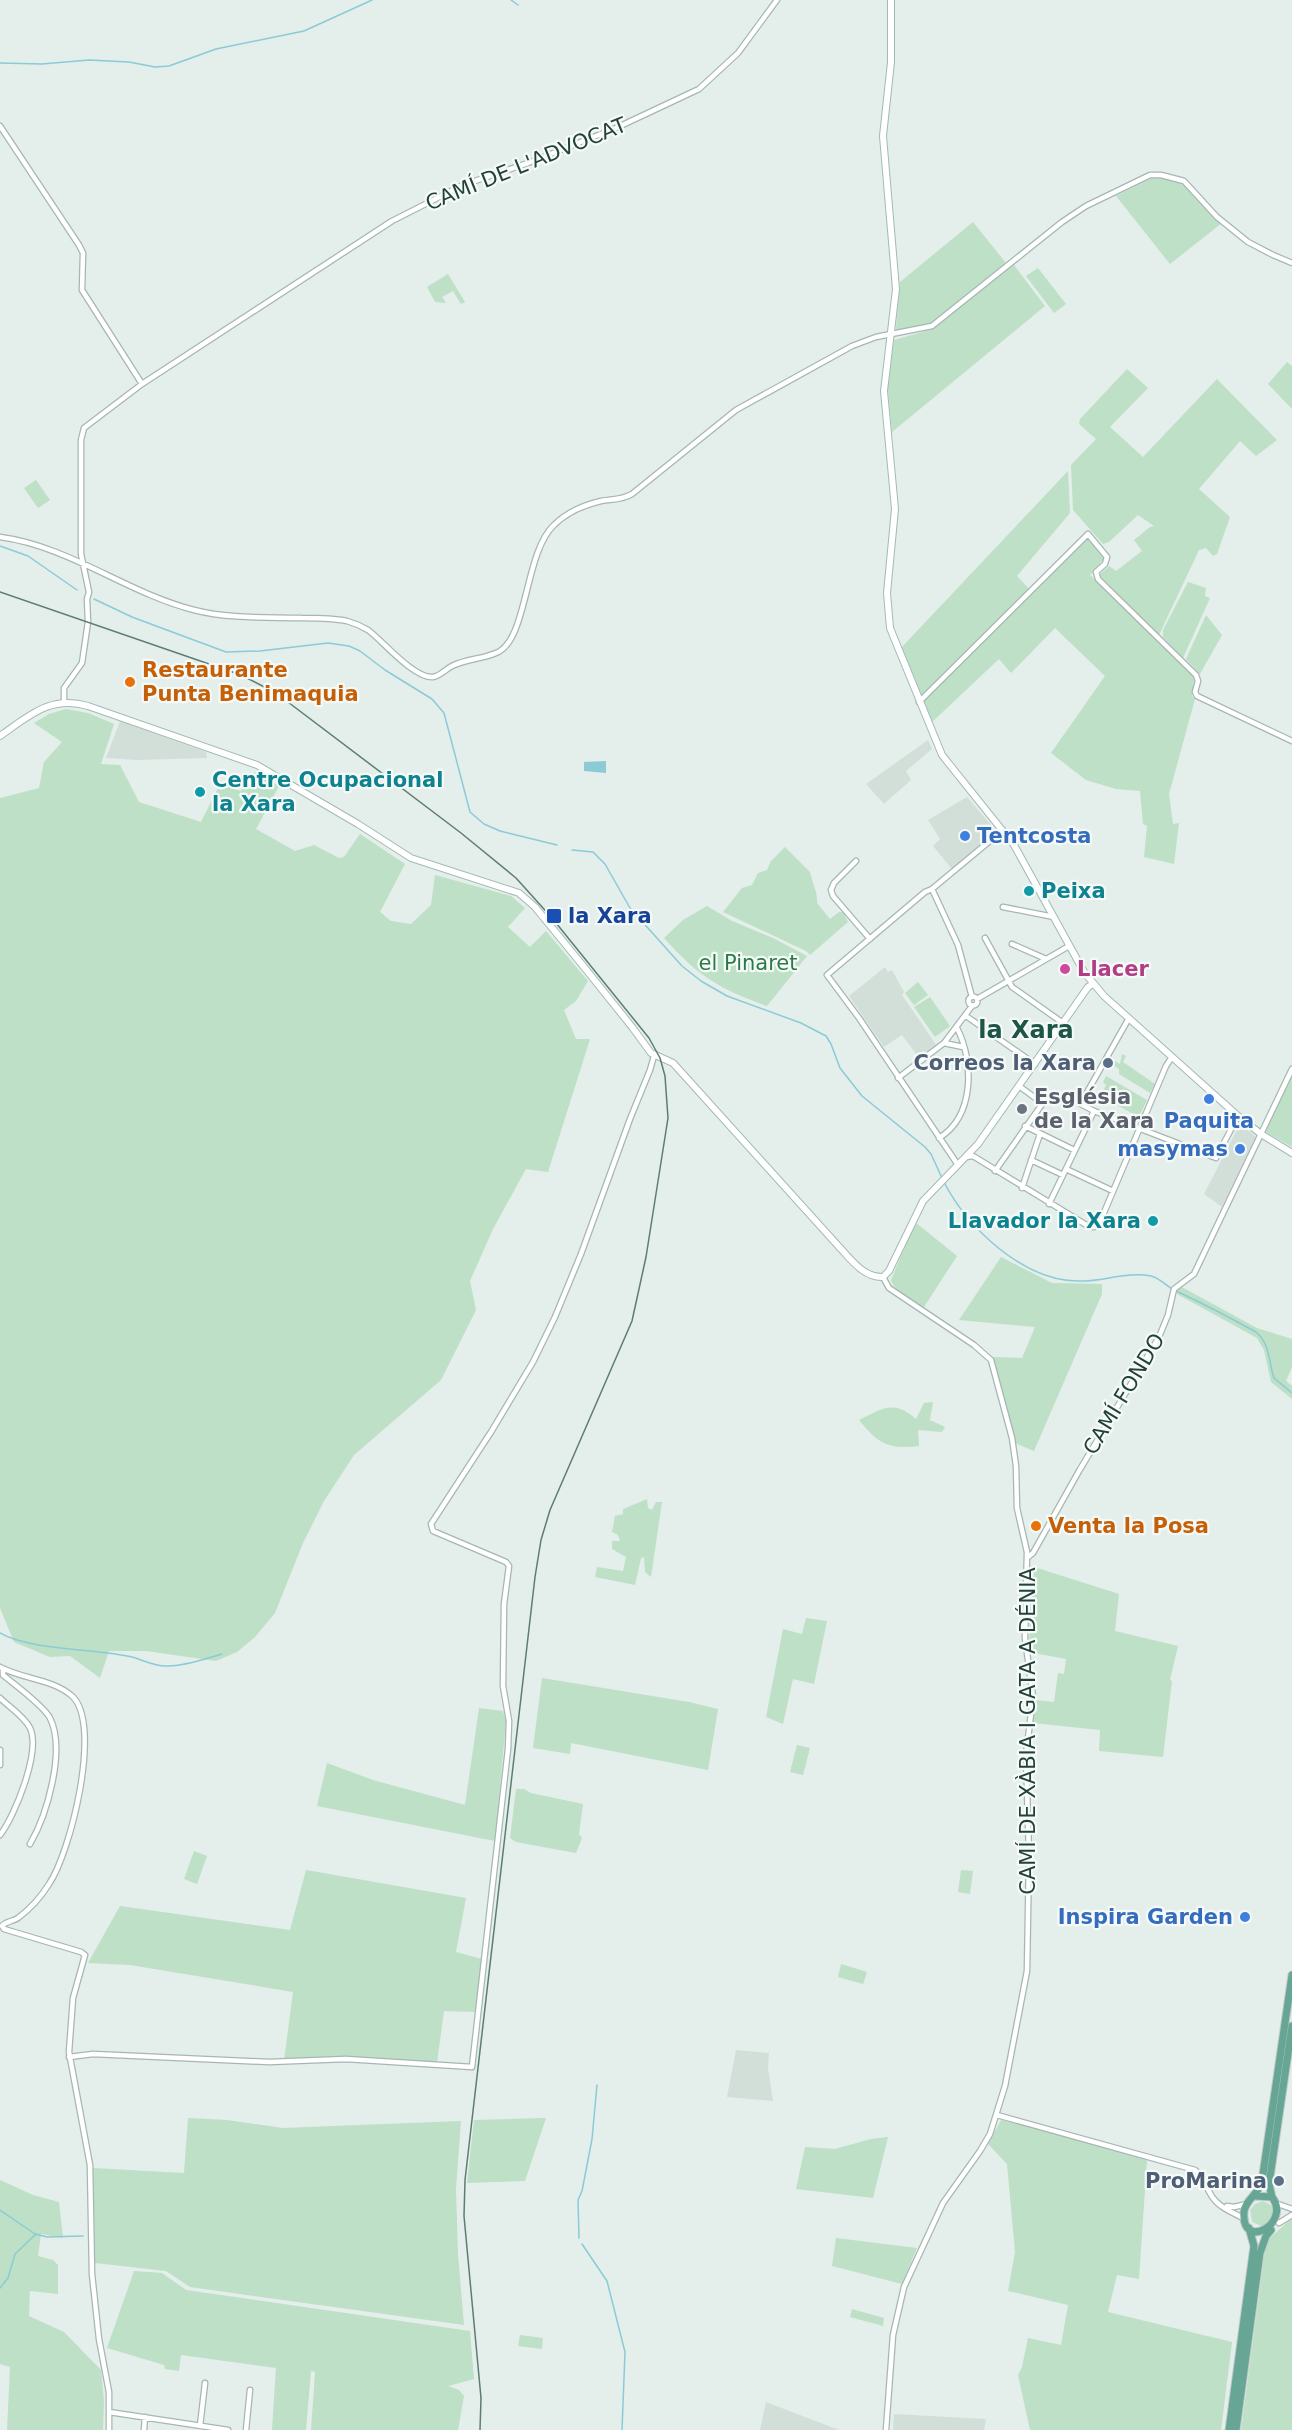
<svg xmlns="http://www.w3.org/2000/svg" width="1292" height="2430" font-family="'DejaVu Sans',sans-serif">
<rect width="100%" height="100%" fill="#e4eeea"/>
<path fill="#d2dfd9" d="M120,721L206,752L207,758L136,760L106,758Z
M928,740L932,749L906,771L911,780L884,804L866,784Z
M967,797L997,832L952,869L933,846L940,839L928,820Z
M885,967L888,972L892,970L904,992L902,995L937,1046L919,1058L902,1035L884,1047L849,996Z
M1242,1125L1256,1137L1222,1207L1204,1194L1239,1126Z
M736,2050L769,2053L768,2068L773,2101L727,2097Z
M766,2402L839,2430H760Z
M894,2414L986,2419L984,2430H893Z"/>
<path fill="#bde0c6" d="M1154,177C1190,179 1199,199 1222,223L1170,264L1116,196Z
M973,222L1006,263L931,325L898,332L896,328L900,282Z
M1014,265L1045,306L892,432L888,388L894,340L933,329Z
M1038,268L1066,304L1054,313L1026,276Z
M448,274L465,302L461,304L453,291L442,297L446,303L435,302L427,287Z
M1287,362L1292,366V409L1268,384Z
M1127,369L1148,388L1110,427L1143,457L1217,379L1277,440L1256,456L1240,441L1199,489L1230,517L1217,554L1213,556L1206,548L1199,550L1159,635L1099,575L1109,566L1116,571L1142,551L1134,540L1150,527L1154,526L1138,515L1109,542L1103,544L1073,510L1071,465L1096,439L1079,424L1080,419Z
M1068,471L1070,513L1017,576L1032,592L1087,537L1105,558L1090,575L1192,673L1194,679L1192,696L1195,699L1169,794L1173,824L1179,823L1174,864L1144,857L1147,826L1143,824L1140,791L1116,789L1086,780L1051,753L1105,676L1055,628L1011,673L999,659L931,723L901,648Z
M36,480L50,500L38,508L24,488Z
M1188,582L1206,588L1205,596L1210,598L1183,658L1163,637V630Z
M1206,615L1222,635L1200,674L1186,659Z
M66,709L88,713L114,724L101,764L120,765L139,802L201,822L220,784L241,791L255,772L279,786L256,829L295,851L314,845L339,858L344,857L360,834L405,864L380,912L391,921L411,924L431,905L435,875L511,896L525,908L508,927L530,947L546,931L588,981L576,1001L564,1010L576,1039H590L548,1172L526,1169L493,1229L470,1281L476,1310L441,1380L354,1455L324,1501L303,1543L275,1613L255,1637L237,1652L216,1661L146,1651H109L100,1678L70,1656L50,1657L14,1642L0,1608V798L39,788L44,762L62,742L34,723L49,714Z
M785,847L810,872C812,882 818,893 817,903L830,919L839,912H843L848,922L810,955L806,951L723,912L742,888L752,885L758,873L767,870L771,861Z
M707,906L732,921L773,938L807,956L767,1006C719,989 698,976 664,938L683,920Z
M918,982L928,995L914,1005L905,993Z
M930,997L950,1026L935,1037L914,1007Z
M1122,1054L1126,1056L1123,1062L1155,1084L1150,1093L1119,1074V1069L1113,1065L1115,1061L1120,1064Z
M1292,1075V1147L1266,1132Z
M1106,1076L1147,1100L1139,1117L1100,1096L1106,1085L1103,1082Z
M915,1222L957,1256L924,1307C913,1301 895,1293 891,1280Z
M1001,1257L1052,1283L1102,1284V1294L1034,1451L1015,1443L992,1357L1022,1358L1035,1327L959,1320Z
M1180,1286L1257,1328L1292,1339V1367L1286,1381L1292,1386V1399L1271,1382L1264,1350L1257,1338L1177,1294Z
M933,1402L930,1420L945,1427L942,1432L918,1430L919,1446C888,1450 878,1443 859,1420C882,1409 893,1399 916,1419L924,1403Z
M647,1499L648,1508L652,1510L656,1502H662L651,1577L645,1572L644,1557L641,1558L635,1585L595,1577L597,1567L623,1571L626,1557L612,1549V1541H620L618,1535L612,1532L615,1516L623,1514V1509Z
M1031,1566L1119,1594L1115,1631L1178,1646L1170,1680L1172,1681L1163,1757L1099,1751L1100,1730L1033,1723L1034,1700L1054,1702L1058,1673L1064,1674L1066,1659L1029,1652Z
M806,1618L827,1621L814,1684L793,1679L783,1724L766,1717L783,1629L802,1634Z
M542,1678L689,1702L718,1709L708,1770L571,1743L570,1754L533,1748Z
M479,1708L503,1711L506,1721L495,1841L317,1806L327,1763L373,1780L465,1805Z
M797,1745L810,1748L803,1775L790,1772Z
M516,1789H524L531,1793L583,1804L579,1834L582,1838L576,1853L516,1842L510,1838Z
M194,1851L207,1856L197,1884L184,1879Z
M306,1870L466,1898L456,1952L482,1959L476,2012L444,2011L437,2063L347,2057L284,2061L293,1992L130,1965L88,1963L120,1906L290,1930Z
M961,1870L973,1871L970,1894L958,1892Z
M841,1964L867,1972L863,1984L838,1977Z
M188,2118L227,2120L283,2128L461,2121L456,2189L458,2254L464,2325L190,2287L166,2271L95,2263L93,2168L184,2173Z
M546,2118L525,2181L467,2183L474,2120Z
M1001,2120L1147,2159L1139,2279L1117,2275L1108,2312L1232,2342L1221,2430H1030L1018,2375L1022,2367L1028,2338L1061,2345L1068,2305L1008,2291L1015,2252L1007,2164L988,2144Z
M888,2137L873,2198L796,2189L805,2147L835,2149L871,2139Z
M0,2180L33,2195L59,2202L63,2238L41,2234L38,2256L53,2260L58,2265V2294L30,2291L29,2316L64,2332L101,2370L104,2401L103,2430H7L10,2367L0,2364Z
M1263,2201L1271,2205L1275,2216L1264,2227L1252,2222L1250,2210L1255,2204Z
M1292,2218V2430H1241L1265,2250L1270,2238Z
M836,2238L917,2248L902,2284L832,2266Z
M134,2271L162,2273L186,2290L470,2331L474,2379L448,2386L459,2390L464,2396L458,2430H311L315,2372L311,2371L306,2430H272L276,2368L181,2355L179,2371L165,2369L164,2365L107,2348Z
M852,2309L884,2318L883,2326L850,2317Z
M520,2335L543,2338L542,2349L518,2346Z"/>
<path fill="#8acbd6" d="M606,761V773L584,771V762Z"/>
<g fill="none" stroke-linecap="round" stroke-linejoin="round">
<path stroke="#8acbd6" stroke-width="1.5" d="M511,0L518,5
M0,63L42,64L89,60L129,62L155,67L169,66L216,49L304,31L372,0
M0,546L28,556L77,590
M94,599L132,617L226,652L260,651L328,643L349,646L360,651L385,670L432,699L444,713L470,812L484,824L500,831L557,845
M572,850L593,852L605,864L630,908L682,966L701,981L727,996L801,1023L826,1036L831,1044L840,1068L862,1096L925,1147L931,1154L942,1178
M944,1182C967,1228 1024,1281 1078,1281C1102,1282 1127,1271 1151,1276C1160,1278 1166,1286 1174,1290C1202,1303 1229,1317 1256,1332C1271,1345 1268,1361 1274,1378L1292,1393
M0,1633C28,1650 97,1649 132,1657C143,1660 156,1667 168,1666C186,1666 204,1659 222,1654
M0,2210L35,2234L47,2237L83,2236
M579,2238L578,2200L582,2191L592,2139L597,2085
M582,2244L607,2281L625,2352L622,2430
M0,2288L8,2278L15,2254L36,2234"/>
<g stroke="#a6b7b1" stroke-width="7">
<path id="minor" d="M0,126L79,245L83,253L82,290L142,384
M0,537C69,546 127,593 194,610C229,619 266,617 302,618C316,618 333,618 347,621C354,623 363,627 368,630C382,640 414,679 433,677C440,676 446,669 452,666C466,659 482,659 496,653C528,641 524,553 554,525C567,512 584,505 601,501C613,499 622,500 632,494L736,410L852,346L876,337L932,326L1062,222L1086,206L1150,175H1161L1184,181L1217,217L1248,242L1273,255L1292,263
M64,701V688L82,663L88,622L87,599L89,592L81,554V440L84,428L142,384L392,221L463,185L528,163L616,128L699,89L738,53L777,0
M919,702L1088,534L1107,557L1105,564L1096,572L1098,579L1196,675L1198,681L1195,692L1197,696L1292,741
M856,861L834,883L831,890L833,896L870,939
M932,889L958,945L972,997
M1003,907L1054,917
M985,938L1012,987L1063,1023
M1012,944L1046,959
M968.5 1001a4.5 4.5 0 1 1 9 0a4.5 4.5 0 1 1-9 0Z
M977,999L1069,946
M966,1016L1035,1064
M944,1043L963,1047
M898,1078L944,1043L972,1006
M1019,1086L1038,1100H1073L1094,1111L1216,1158L1238,1116
M1081,1103L1129,1018
M1025,1126L1074,1150
M939,1138C975,1116 974,1061 957,1028
M966,1157L973,1156L1088,1226L1094,1227L1100,1222L1166,1066L1172,1057
M1031,1160L1063,1175
M958,1165L859,1018L827,975L925,892L932,889L1003,830
M1066,1169L1113,1191
M995,1171L1045,1100
M1022,1188L1040,1134
M1049,1204L1094,1111
M883,1277L889,1288L974,1345L991,1360L1012,1438L1016,1466L1017,1508L1027,1552L1025,1638L1033,1697L1026,1755L1029,1855L1027,1971L1005,2086L990,2134L980,2151L943,2203L904,2287L893,2335L886,2430
M1028,1557L1033,1553L1079,1471L1159,1337L1168,1315L1174,1289L1194,1274L1292,1069
M0,1667C22,1679 53,1679 72,1696C103,1724 70,1854 49,1884C41,1897 30,1909 18,1918C12,1922 6,1921 2,1926L4,1929L81,1952L85,1955L73,1998L69,2052L90,2165L92,2274L99,2339L109,2392V2430
M3,1669V1675C14,1684 44,1706 50,1718C66,1750 47,1815 30,1844
M0,1698C9,1707 24,1716 30,1728C41,1751 15,1816 0,1835
M0,1750V1765
M69,2057L93,2054L269,2062L346,2059L472,2067L508,1749L509,1721L503,1686L504,1604L509,1566L506,1562L433,1531L431,1524L491,1432L533,1362L555,1317L581,1254L630,1119L650,1070L654,1056
M997,2115L1195,2170C1204,2177 1206,2188 1213,2198C1220,2208 1234,2213 1245,2219
M1278,2204L1292,2209
M1227,2206L1234,2207L1247,2204
M1279,2223L1292,2215
M109,2412L228,2430
M200,2426L205,2383
M144,2430L145,2417
M246,2430L250,2390"/>
</g>
<g stroke="#a2bbb2" stroke-width="8">
<path id="secondary" d="M891,0V62L883,136L896,289L884,391L895,509L887,593L890,628L942,755L1014,845L1084,972L1104,996L1238,1116L1261,1134L1292,1153
M0,736C29,716 50,695 88,706L257,765L358,824L411,858L519,893L535,907L584,967L632,1027L651,1053L673,1063L841,1249C852,1261 865,1278 883,1277L889,1271L923,1201L978,1144L1088,987L1093,984"/>
</g>
<g stroke="#c1cac8" stroke-width="9">
<path id="primary" d="M1255,2196L1272,2197C1292,2223 1241,2252 1244,2212C1245,2200 1259,2194 1262,2181L1292,1975
M1272,2197L1269,2184L1292,2026
M1229,2430L1254,2246L1249,2228
M1236,2430L1260,2253L1266,2236L1271,2230"/>
</g>
<use href="#minor" stroke="#fff" stroke-width="4.5"/>
<use href="#secondary" stroke="#fff" stroke-width="6"/>
<use href="#primary" stroke="#67a695" stroke-width="7"/>
<path stroke="#5d7d74" stroke-width="1.5" d="M0,592L241,675L276,693L461,833L516,878L552,918L649,1038L660,1058L665,1076L668,1118L646,1257L632,1321L550,1510L541,1540L535,1577L465,2180L464,2216L481,2398L480,2430"/>
</g>
<g fill="#e8710a" stroke="#f5faf8" stroke-width="2">
<circle cx="130" cy="682" r="6"/>
<circle cx="1036" cy="1526" r="6"/>
</g>
<g fill="#0f9aa8" stroke="#f5faf8" stroke-width="2">
<circle cx="200" cy="792" r="6"/>
<circle cx="1029" cy="891" r="6"/>
<circle cx="1153" cy="1221" r="6"/>
</g>
<g fill="#3f7fe0" stroke="#f5faf8" stroke-width="2">
<circle cx="965" cy="836" r="6"/>
<circle cx="1209" cy="1099" r="6"/>
<circle cx="1240" cy="1149" r="6"/>
<circle cx="1245" cy="1917" r="6"/>
</g>
<rect fill="#1a4fb4" stroke="#f5faf8" stroke-width="2" x="546" y="908" width="16" height="16" rx="3"/>
<circle fill="#d1479c" stroke="#f5faf8" stroke-width="2" cx="1065" cy="969" r="6"/>
<g fill="#5c6f8a" stroke="#f5faf8" stroke-width="2">
<circle cx="1108" cy="1063" r="6"/>
<circle cx="1279" cy="2181" r="6"/>
</g>
<circle fill="#6b7280" stroke="#f5faf8" stroke-width="2" cx="1022" cy="1109" r="6"/>
<g text-anchor="middle" stroke-width="4.5" stroke-linejoin="round" paint-order="stroke">
<g font-size="21" fill="#224239" stroke="#f5faf8">
<text transform="translate(526 164) rotate(-22)" y="7">CAMÍ DE L'ADVOCAT</text>
<text transform="translate(1124 1394) rotate(-59)" y="7">CAMÍ FONDO</text>
<text transform="translate(1028 1731) rotate(-90)" y="7">CAMÍ DE XÀBIA I GATA A DÉNIA</text>
</g>
<g font-size="21" font-weight="bold" fill="#c56008" stroke="#f5faf8" text-anchor="start">
<text x="142" y="677">Restaurante<tspan x="142" dy="24">Punta Benimaquia</tspan></text>
<text x="1048" y="1533">Venta la Posa</text>
</g>
<g font-size="21" font-weight="bold" fill="#0d838f" stroke="#f5faf8" text-anchor="start">
<text x="212" y="787">Centre Ocupacional<tspan x="212" dy="24">la Xara</tspan></text>
<text x="1041" y="898">Peixa</text>
<text x="1141" y="1228" text-anchor="end">Llavador la Xara</text>
</g>
<g font-size="21" font-weight="bold" fill="#366cbe" stroke="#f5faf8" text-anchor="end">
<text x="977" y="843" text-anchor="start">Tentcosta</text>
<text x="1209" y="1128" text-anchor="middle">Paquita</text>
<text x="1228" y="1156">masymas</text>
<text x="1233" y="1924">Inspira Garden</text>
</g>
<g font-size="21" font-weight="bold" fill="#164399" stroke="#f5faf8" text-anchor="start">
<text x="568" y="923">la Xara</text>
</g>
<g font-size="21" fill="#2a7b48" stroke="#f5faf8">
<text x="748" y="970">el Pinaret</text>
</g>
<g font-size="21" font-weight="bold" fill="#b23c85" stroke="#f5faf8" text-anchor="start">
<text x="1077" y="976">Llacer</text>
</g>
<g font-size="21" font-weight="bold" fill="#4e5e75" stroke="#f5faf8" text-anchor="end">
<text x="1096" y="1070">Correos la Xara</text>
<text x="1267" y="2188">ProMarina</text>
</g>
<g font-size="21" font-weight="bold" fill="#5b616d" stroke="#f5faf8" text-anchor="start">
<text x="1034" y="1104">Església<tspan x="1034" dy="24">de la Xara</tspan></text>
</g>
<g font-size="24" font-weight="bold" fill="#1d5547" stroke="#f5faf8">
<text x="1026" y="1038">la Xara</text>
</g>
</g>
</svg>
